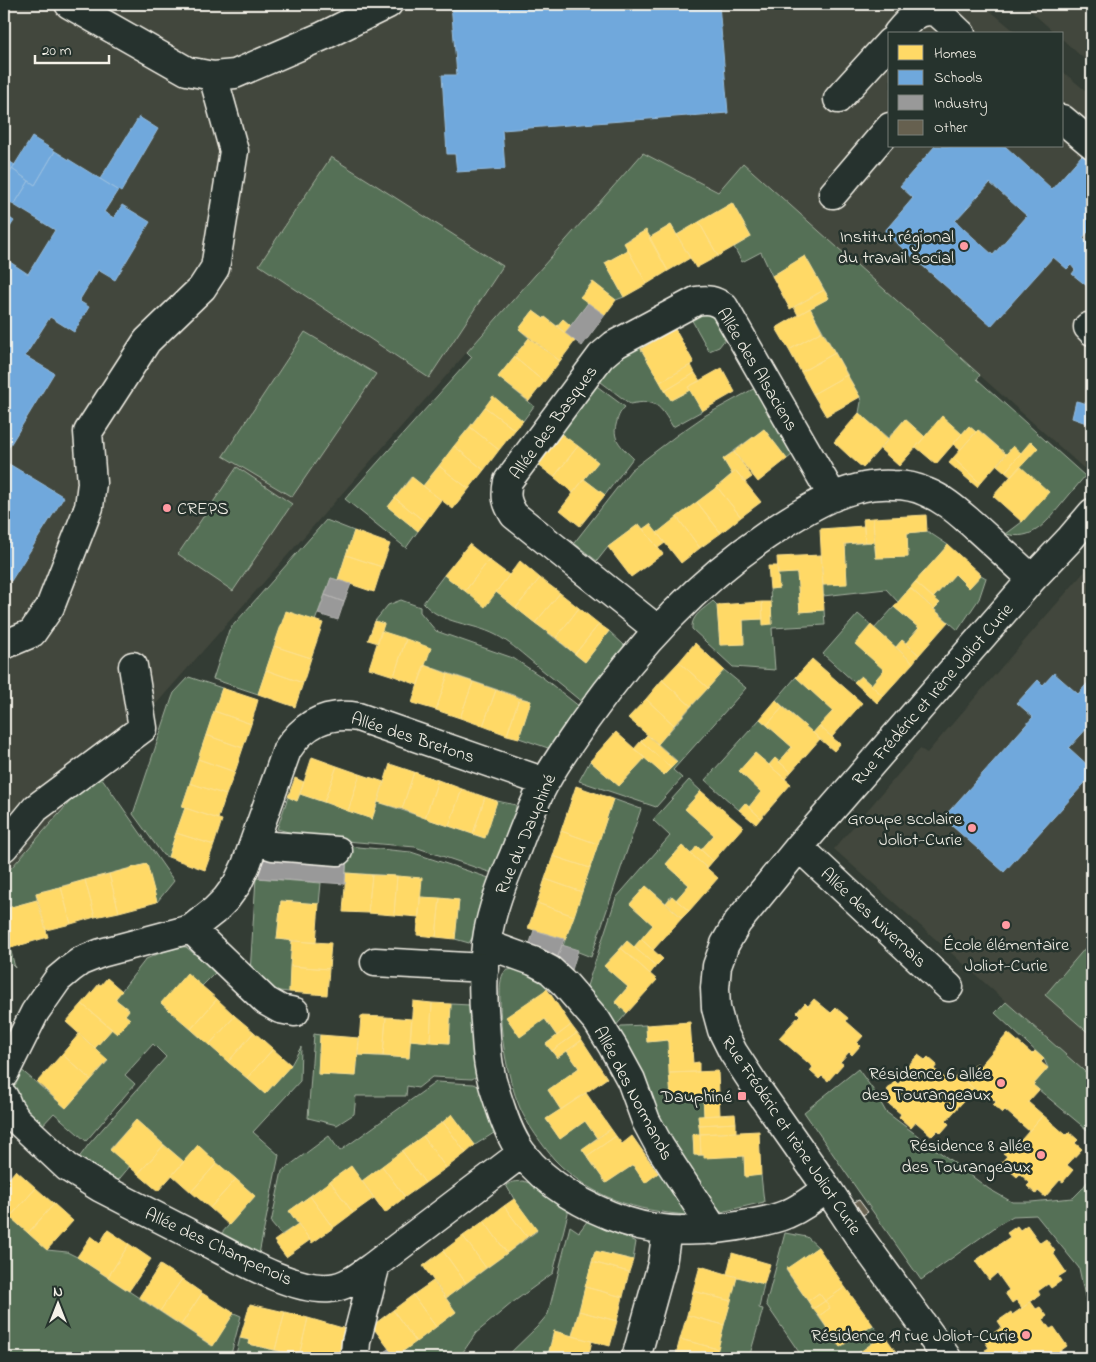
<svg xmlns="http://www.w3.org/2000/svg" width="1096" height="1362" font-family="'Indie Flower',sans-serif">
<rect width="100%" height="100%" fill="#333c34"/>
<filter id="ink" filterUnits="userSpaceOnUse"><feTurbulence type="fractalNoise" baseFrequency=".02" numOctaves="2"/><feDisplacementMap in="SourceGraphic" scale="10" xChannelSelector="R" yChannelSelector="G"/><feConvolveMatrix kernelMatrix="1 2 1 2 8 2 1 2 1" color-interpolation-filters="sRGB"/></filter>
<g filter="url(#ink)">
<path fill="#42473c" d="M4,4H982L1018,34H890V146H1062V71L1092,96V467L1088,472L743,164L718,192L643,153L4,876Z
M1023,4H1092V66L1062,39V34H1056Z
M1092,563V1078L834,849L920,749L927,753Z"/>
<path fill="#557056" stroke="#a4b09f" d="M643,153L718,192L743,163L980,375L977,379L1085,476C1077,486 1068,496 1060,506C1045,524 1032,541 1006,534L1022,522L1020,466L1037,447L1031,442L1021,453L1006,454L979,430L976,432L969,426L962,434L925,437L905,419L888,438L859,413L861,402L860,397L810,308L829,298L805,256L772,276L761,252L742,262L734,247L751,237L732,203L677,235L671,225L649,238L645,231L624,242L628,250L605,263L624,297L616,300L592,282L581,297L588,303L571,326L563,319L557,326L545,317L544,319L533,311L519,329L529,338L498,377L534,406L523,421L493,397L423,486L411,477L388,507L418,531L406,548L345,499L472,357L467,352Z
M331,157C389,193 445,230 503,266L429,378L259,265Z
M694,312L716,313L726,338L719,347L709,351L689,315Z
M672,324L675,329L641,349L671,400L690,390L702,411L673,427C659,405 657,399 630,404L597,379L611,362Z
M305,332L376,374L292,497L223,456Z
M594,384L625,407C619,413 618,417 616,425C612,440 623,448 633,458L605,495L584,479L598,462L557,431Z
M755,388L792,455L787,459L764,429L723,459L732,474L717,487L657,533L650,524L643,529L639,524L608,547L597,561L574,543L631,470L677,435L706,415Z
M237,467L292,504L233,591L178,554Z
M326,520L354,531L338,580L331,578L315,621L286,612L258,694L213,679L229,630Z
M927,531L948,545L898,602L886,589L823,596V585L847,583L845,544L874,542L876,558L908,557L907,533Z
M797,573L800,612L824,610L825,625L772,628L775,670L733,667L692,629C691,615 704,609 713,601L717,605L720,645L744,644L743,620L763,619L772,624L770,589L779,588L778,574Z
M955,574L969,588L981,575L986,578L979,599L958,630L934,609L939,603L933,598Z
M444,575L465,591L496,592L585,662L609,631L624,645L620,654L583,703C565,688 547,674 530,660C519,651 508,641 496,635C471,622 443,625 423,603Z
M401,600L420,607V612L436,631L513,658L542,677L580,707L551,749L519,738L531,701L424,665L381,631L384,624L375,621L388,605Z
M894,607L919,628L906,643L902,640L896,647L874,629Z
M858,614L871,625L884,670L871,685L861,676L854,682L823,654Z
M724,670L746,688L673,770L682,778L656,807L579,781L590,761L619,786L645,758L664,775L677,761L658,744Z
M189,677L222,688L182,807L185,808L168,857L163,855L133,814L172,698L174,693Z
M796,677L833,711L813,733L776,700Z
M760,719L792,747L779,762L775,758L769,765L755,753L739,771L761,792L749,807L745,803L739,810L705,780Z
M97,771L174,881L157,902L146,864L36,893L37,900L4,909V876Z
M689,780L701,791L685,809L714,835L701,850L697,846L691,854L682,846L666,864L689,885L676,900L671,896L666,903L646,886L630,904L653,925L634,947L627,941L604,966L628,987L615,1002L627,1013L614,1028L586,989L616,898L670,836L653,820Z
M300,794L372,819L378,802L484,838L497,801L516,805C515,828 501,853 492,873L415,847L312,838L277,829L288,797L297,801Z
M613,799L641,809L591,957L563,946Z
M348,846L411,852L489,878C484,899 482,925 469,943L455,939L459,900L420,897L397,876L346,873Z
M256,878L321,883L319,904L281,901L277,939L292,941L289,992L270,990L250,973Z
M4,922L15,968L4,957Z
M1092,940V1036L1045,995Z
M177,946L186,947L216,972L202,986L161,1003L265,1094L291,1065L301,1047L300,1081L253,1132L279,1155L259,1254L220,1235L255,1196L198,1146L184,1162L136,1120L110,1149L130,1166L116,1183L78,1159L89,1144L166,1057L153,1044L125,1075L135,1084L86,1141L54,1113L40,1128L24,1113L13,1090L14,1082L19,1068L66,1108L108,1061L95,1048L112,1029L117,1034L130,1019L125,1015L129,1010L115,999L146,959Z
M513,969L529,973L545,980L547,989L545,1019L557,1036L546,1044L557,1058L567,1051L579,1068L548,1090L561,1110L546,1119L560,1139L585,1121L597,1138L582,1149L606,1183L633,1165L645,1182L658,1173L666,1172L689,1207L688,1215C636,1211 591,1198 554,1159C543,1146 527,1124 520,1108C506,1075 500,1033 500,997C500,990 500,980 503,974C505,970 509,970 513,969Z
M1006,1002L1092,1078V1134L1033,1085L1048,1068L1044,1059L995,1013Z
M451,1004L470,1005L471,1008L479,1075L472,1079L432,1077L418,1088L407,1086L406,1096H356L354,1114L337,1125L308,1118L314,1034L320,1035L318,1074L356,1076L358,1055L409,1058L410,1040L449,1043Z
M646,1025L647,1042L668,1040L671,1098L703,1096L704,1116L698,1117L700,1134L693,1135L694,1155L744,1156L745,1176L761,1175L764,1202L721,1212L711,1204L674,1153L616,1033L621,1026Z
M858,1069L874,1091L886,1112L989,1189L1012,1202H1031L1073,1198L1082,1189L1092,1175V1358H1090V1320L1079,1268L1036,1215L1013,1216L1001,1223L921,1280L859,1192L804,1112Z
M436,1082L474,1084L480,1087L497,1131L475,1145L452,1115L362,1181L351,1167L289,1211L298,1224L281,1235L271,1223L282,1171L329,1136L340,1151Z
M523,1181L540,1186L569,1209L553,1273L512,1303L476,1333L459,1358H396L395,1357L456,1312L446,1298L537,1231L514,1199L506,1185L513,1182Z
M4,1211L47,1250L67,1252L77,1257L212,1346L234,1313L241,1316L230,1358H4Z
M588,1220L636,1242L633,1260L595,1251L572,1336L554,1331L547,1358H505L537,1327L548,1314L570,1226L579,1232Z
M785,1233L807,1237L818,1247L786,1270L840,1347L873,1325L881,1337L853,1357V1358H803L766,1304Z
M737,1277L764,1284L759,1308L763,1309L749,1358H715Z
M240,1338L250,1340L249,1344L305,1358H235Z"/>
<path fill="#ffd966" stroke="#fce08d" d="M732,203L751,237L718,256L699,222Z
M699,222L718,256L696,268L677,235Z
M671,225L690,258L668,271L649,238Z
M646,230L668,271L647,284L624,243Z
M628,250L647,284L624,297L605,263Z
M805,256L824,290L790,309L772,276Z
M593,282L616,300L605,315L580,297Z
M824,290L829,298L798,315L794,307Z
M810,308L822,331L789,350L776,328Z
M533,311L544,319L545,317L575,341L560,361L519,329Z
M563,319L571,326L565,333L557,326Z
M675,329L694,363L660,382L641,349Z
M822,331L835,353L801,372L789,350Z
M529,338L560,361L544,382L514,357Z
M835,353L847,375L813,394L801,372Z
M514,357L544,382L529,401L498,377Z
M691,365L695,373L665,391L660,382Z
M722,368L735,392L702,411L688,387Z
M695,373L700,381L688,387L690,390L671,400L665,391Z
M847,375L860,397L826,416L813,394Z
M493,396L523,421L515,430L485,407Z
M485,407L515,430L499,450L470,427Z
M859,413L888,439L863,468L849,456L834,442Z
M942,416L962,434L936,464L916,447Z
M905,419L925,437L899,466L880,449Z
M969,426L976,432L960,450L953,444Z
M470,427L499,450L484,470L454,446Z
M764,429L787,459L758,482L734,452Z
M978,430L1006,454L980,483L953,458Z
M557,431L578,446L554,477L533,461Z
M1031,441L1038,448L1011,477L1005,472Z
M454,446L484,470L469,489L439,466Z
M578,446L598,462L573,493L554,477Z
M1013,446L1021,453L1005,472L997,465Z
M734,452L752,477L745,482L736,471L732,474L723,459Z
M953,458L980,483L977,487L949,463Z
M439,466L469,489L453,509L423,486Z
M1020,466L1049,492L1022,522L993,496Z
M736,471L761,502L741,517L717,487Z
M412,477L441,500L425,522L395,498Z
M584,479L605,495L580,526L560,510Z
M717,487L741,517L721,533L697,502Z
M395,498L425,522L418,531L388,507Z
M697,502L721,533L700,548L677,517Z
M926,515L927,531L907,533L908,557L876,558L873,518Z
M677,517L700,548L681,563L657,533Z
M873,518L874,542H865L863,519Z
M639,524L663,554L631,577L608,547Z
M650,524L665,543L658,548L643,529Z
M864,526L865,542L845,544L847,584L823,585L820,529Z
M354,531L390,544L382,567L346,555Z
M469,544L489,560L465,591L444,575Z
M948,545L981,575L969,588L955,574L933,598L915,582Z
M346,555L382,567L374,592L338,580Z
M821,555L824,610L800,612L797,573L778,574L777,557Z
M489,560L509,575L485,607L465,591Z
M520,561L540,578L516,608L496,592Z
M768,566H777L779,588L770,589Z
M540,578L560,593L535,623L516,608Z
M915,582L940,603L934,609L910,588Z
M910,588L948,622L919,655L906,643L919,628L894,607Z
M560,593L579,608L556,638L535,623Z
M762,602L763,619L743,620L744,644L720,645L717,605Z
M762,602H771L772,624L763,625Z
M579,608L599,624L575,654L556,638Z
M286,611L323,623L311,658L274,646Z
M375,621L384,624L378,643L368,640Z
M599,624L609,631L585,662L575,654Z
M871,625L913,663L883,696L871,685L884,670L855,644Z
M381,631L406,639L394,676L369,668Z
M406,639L431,648L418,685L394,676Z
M902,640L919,655L913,663L896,647Z
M695,643L724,670L708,688L679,662Z
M274,646L311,658L303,683L266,670Z
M812,659L862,703L832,737L819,726L833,711L796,677Z
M679,662L708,688L691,706L662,680Z
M424,665L448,674L436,710L412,703Z
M266,670L303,683L295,707L258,694Z
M448,674L473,682L460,718L436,710Z
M861,676L883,696L877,703L854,682Z
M662,680L691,706L674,725L646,699Z
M473,682L496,690L483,726L460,718Z
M222,688L258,700L251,724L214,711Z
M496,690L519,698L507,735L483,726Z
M519,698L531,701L519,738L507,735Z
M646,699L674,725L658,744L628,718Z
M776,700L783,707L767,725L760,719Z
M783,707L820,739L791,772L779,762L792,747L767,725Z
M214,711L251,724L243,748L206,735Z
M819,726L840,744L834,751L813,733Z
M616,732L645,758L619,786L590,761Z
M206,735L243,748L235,772L198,759Z
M647,735L677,762L671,768L641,741Z
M641,741L671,768L664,775L634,749Z
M755,753L791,784L761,818L749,807L761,792L739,771Z
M312,757L337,766L324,802L300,794Z
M775,758L791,772L785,779L769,765Z
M198,759L235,772L226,795L190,783Z
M390,764L414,772L402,809L378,802Z
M337,766L360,774L348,811L324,802Z
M414,772L438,780L425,818L402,809Z
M360,774L384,782L372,819L348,811Z
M295,778L304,782L297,801L288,797Z
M438,780L462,789L449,826L425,818Z
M190,783L226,795L218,819L182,807Z
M576,786L613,799L598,844L561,831Z
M462,789L485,797L473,834L449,826Z
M701,791L743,827L713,861L701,850L714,835L685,809Z
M485,797L497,801L485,838L473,834Z
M745,803L761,818L756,824L739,810Z
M185,808L222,820L214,845L176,833Z
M561,831L598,844L590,868L553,856Z
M176,833L214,845L205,870L168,857Z
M682,846L718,878L689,911L676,900L689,885L666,864Z
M697,846L713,861L707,868L691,854Z
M553,856L590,868L582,892L545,879Z
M147,864L157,902L119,912L109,874Z
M346,873L372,875L368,913L343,912Z
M109,874L119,912L95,917L85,880Z
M372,875L397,876L394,915L368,913Z
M397,876L422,878L419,917L394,915Z
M545,879L582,892L574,916L537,903Z
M85,880L95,917L71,924L61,887Z
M646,886L682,918L653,950L641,939L653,925L630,904Z
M61,887L71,924L46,930L36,893Z
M672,896L689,911L682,918L666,903Z
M420,897L440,898L436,937L417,935Z
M440,898L459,900L455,939L436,937Z
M37,900L48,937L11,948L4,922V909Z
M281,901L319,904L316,943L277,939Z
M537,903L574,916L565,940L528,928Z
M641,939L663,959L656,966L634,947Z
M292,941L331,943L329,969L290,966Z
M627,941L656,966L650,974L621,948Z
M621,948L657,980L627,1013L615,1002L628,987L604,966Z
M290,966L329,969L327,995L289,992Z
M187,973L217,999L191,1029L161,1003Z
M107,978L122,991L115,999L129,1010L125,1015L130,1019L117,1034L82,1004L99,984L101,985Z
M547,989L571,1025L557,1036L545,1019L520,1037L506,1017Z
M217,999L235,1016L209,1045L191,1029Z
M814,999L831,1013L836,1008L848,1018L846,1021L863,1036L857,1043L860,1046L852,1055L849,1052L840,1062L843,1064L828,1081L822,1076L819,1079L810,1071L813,1067L779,1038L800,1015L797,1012L805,1003L808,1006Z
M413,1001L432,1003L430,1042L410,1040Z
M432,1003L451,1004L449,1043L430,1042Z
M82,1004L112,1029L95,1048L66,1022Z
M235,1016L254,1032L228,1062L209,1045Z
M361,1016L386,1017L383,1056L358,1055Z
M386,1017L412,1019L409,1058L383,1056Z
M690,1022L693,1063L699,1062V1072L669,1073L668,1040L647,1042L646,1025Z
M571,1025L577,1033L552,1051L546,1044Z
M254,1032L273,1049L247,1078L228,1062Z
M577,1033L582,1040L557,1058L552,1051Z
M1008,1033L1032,1054L1035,1051L1044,1059L1041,1062L1048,1068L1033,1085L1039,1090L1028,1102L1043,1115L1029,1131L1005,1110L1002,1113L993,1105L996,1102L986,1093L983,1096L966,1082L972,1075L968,1072L977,1063L980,1066Z
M79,1034L108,1060L91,1080L62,1054Z
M320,1035L359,1038L356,1076L318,1074Z
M582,1040L607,1078L561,1110L548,1090L579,1068L567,1051Z
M273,1049L291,1065L265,1094L247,1078Z
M62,1054L91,1080L66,1108L37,1082Z
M918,1055L925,1060L928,1057L937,1065L934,1069L950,1082L958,1074L974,1089L946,1121L949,1124L941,1133L938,1130L932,1136L916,1122L911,1128L899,1117L901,1114L884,1100L890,1093L887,1090L895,1081L898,1084L907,1074L903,1071Z
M718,1071L720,1115L704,1116L703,1096L671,1098L669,1073Z
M586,1093L611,1129L597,1138L585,1121L560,1139L546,1119Z
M452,1114L475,1145L466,1153L443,1122Z
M735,1114L736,1123L699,1125L698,1116Z
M1043,1115L1066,1135L1069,1132L1078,1140L1075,1143L1082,1149L1067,1165L1073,1170L1063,1182L1060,1180L1045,1197L1038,1191L1036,1194L1027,1186L1030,1183L1020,1174L1017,1177L1001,1163L1007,1156L1003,1153L1011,1144L1015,1147Z
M136,1120L164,1145L138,1174L110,1150Z
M443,1122L466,1153L446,1168L423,1136Z
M736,1123V1132L700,1134L699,1125Z
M611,1129L616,1136L587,1156L582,1149Z
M759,1131L761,1175L745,1177L744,1156L704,1158V1155H701L700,1134Z
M693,1134H700L701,1155H694Z
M423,1136L446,1168L425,1183L402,1151Z
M616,1136L622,1144L632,1136L658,1173L645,1183L633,1165L606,1183L587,1156Z
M164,1145L184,1162L158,1191L138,1174Z
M198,1145L217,1163L191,1192L172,1175Z
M402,1151L425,1183L405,1197L382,1166Z
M217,1163L236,1179L210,1208L191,1192Z
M351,1166L374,1198L353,1213L330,1181Z
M382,1166L405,1197L385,1213L362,1181Z
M16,1170L36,1188L10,1217L4,1211V1184Z
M236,1179L255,1196L229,1225L210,1208Z
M330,1181L353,1213L333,1228L310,1196Z
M36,1188L54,1204L28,1233L10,1217Z
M310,1196L333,1228L312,1243L289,1211Z
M514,1199L537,1230L527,1237L504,1206Z
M54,1204L73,1221L47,1250L28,1233Z
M504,1206L527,1237L507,1253L484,1221Z
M484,1221L507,1253L486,1268L463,1236Z
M298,1224L310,1240L286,1257L274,1241Z
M1027,1225L1040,1243L1046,1239L1055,1251L1053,1253L1066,1272L1058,1277L1061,1281L1051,1288L1048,1284L1038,1291L1040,1295L1022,1308L1016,1300L1012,1303L1005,1293L1009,1290L997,1273L989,1280L975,1261L1010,1237L1007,1233L1017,1226L1020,1230Z
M108,1230L129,1244L108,1277L77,1257L91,1236L100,1243Z
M463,1236L486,1268L466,1283L443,1251Z
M129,1244L151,1259L129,1291L108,1277Z
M818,1247L845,1287L825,1301L819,1293L808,1301L786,1269Z
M443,1251L466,1283L446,1298L423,1266Z
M595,1251L633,1260L629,1272L592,1262Z
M732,1253L770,1264L764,1284L727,1274Z
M592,1262L629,1272L623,1297L585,1287Z
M160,1265L182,1279L160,1311L139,1297Z
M700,1266L737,1277L731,1301L693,1291Z
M182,1279L202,1293L181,1325L160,1311Z
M433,1281L456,1312L436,1327L413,1295Z
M585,1287L623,1297L617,1321L579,1311Z
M845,1287L873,1325L840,1347L819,1316L830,1308L825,1301Z
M693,1291L731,1301L724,1325L687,1315Z
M202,1293L234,1313L213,1346L181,1325Z
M819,1293L825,1301L813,1309L808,1301Z
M413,1295L436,1327L416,1342L393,1310Z
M825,1301L830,1308L819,1316L813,1309Z
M1031,1302L1036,1309L1040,1307L1047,1316L1043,1319L1050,1329L1054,1327L1067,1346L1060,1351L1062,1355L1058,1358H991L985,1350L989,1348L984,1340L1002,1327L998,1321L1011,1312L1012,1315Z
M250,1304L285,1312L275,1350L249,1344L250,1340L240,1338Z
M393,1310L416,1342L395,1357L372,1326Z
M579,1311L617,1321L610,1346L572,1336Z
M285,1312L308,1318L299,1356L275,1350Z
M687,1315L724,1325L718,1349L680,1339Z
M308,1318L346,1329L338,1358H305L299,1356Z
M554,1331L592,1341L588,1358H556L548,1356Z
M884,1335L899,1356L896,1358H853V1357Z
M680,1339L718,1349L715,1358H675Z"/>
<path fill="#6fa8dc" stroke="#97bee0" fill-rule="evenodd" d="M451,4H719L728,113L502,130L505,169L457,172L455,154H447L442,75H457Z
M139,117L158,129L121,192L100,179Z
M32,137L55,151L35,185L12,169Z
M935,146H1005L1052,189L1082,155L1092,164V227L1083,238L1092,247V285L1091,283L1087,286L1072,274L1075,270L1071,265L1067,269L1053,257L991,326L884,232L913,198L900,186ZM990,183L1027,216L993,255L955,221Z
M55,151L118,190L104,212L114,218L122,205L150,222L115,280L98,270L79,301L89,307L74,332L50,317L25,356L54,373L4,455V325L6,320L4,319V258L28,274L55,230L14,205L29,181L35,185Z
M4,158L15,165L4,183Z
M12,169L29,181L14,205L4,200V183Z
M4,214L14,221L4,236Z
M1076,401L1092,405V425L1072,418Z
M4,461L64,497L11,581L4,577Z
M1054,673L1078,694L1092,678V727L1090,725L1069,748L1092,769V775L1004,872L943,818L1033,717L1017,703L1038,680L1043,685Z"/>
<path fill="#999" stroke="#b4b3b1" d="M588,303L605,315L582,346L565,333Z
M331,578L351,584L344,602L325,595Z
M325,595L344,602L338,620L318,614Z
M261,858L346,864L345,884L259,878Z
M534,930L564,939L557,959L528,949Z
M562,945L578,950L572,970L555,964Z
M388,1349L396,1358H376Z"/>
<path fill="#66604f" stroke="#f4f1e8" d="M859,1200L868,1212L863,1215L854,1202Z"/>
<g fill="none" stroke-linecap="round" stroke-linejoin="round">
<g stroke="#f4f1e8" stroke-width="31">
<path id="minor" d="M69,4L187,71L213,76L235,74L323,36L388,4
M897,34C906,23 920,5 937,13C943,16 955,29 961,34
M838,99L890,42
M1062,119L1092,144
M833,194L890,127
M1088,327L1092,331
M658,630L514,515C506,502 505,496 508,481L601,356L614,345L627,338L696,301C708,299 714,300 724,307L833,497
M4,645L32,633L50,607L89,507L92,483L88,432L147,341L202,288L215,268L234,151L213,76
M255,840L273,846L338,851
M4,847L36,808L143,728L133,666
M799,847L949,987
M191,929L266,1001L280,1009L295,1012
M486,944L533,961L550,970L565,984L597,1021L613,1047L631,1080L646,1121L660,1147L714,1230
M375,962L485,968
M4,1074L35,1012L58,979L70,969L81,961L101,953L191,929L215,910L226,899L237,884L246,865L287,750C304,724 327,712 358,717L545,782
M4,1097L8,1107L17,1120L67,1167L101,1188C136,1206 171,1224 206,1242C239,1259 293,1291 330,1288C347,1287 362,1274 376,1264L522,1153
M827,1188C814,1198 802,1208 787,1214C776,1219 765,1221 754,1223C711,1232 667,1235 625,1221C587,1208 546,1185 522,1153C510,1137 503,1116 497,1097C487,1069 487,1051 485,1022C482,993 483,962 488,933C493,906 503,880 514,855C524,829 533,803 547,779C558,759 572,740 585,721C635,650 694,584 767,535C804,510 847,482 893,485C904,485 916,487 926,492C944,499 957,511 971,523C992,542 1012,560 1032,579
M357,1358L355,1354L356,1342L376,1264
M636,1358L662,1264L667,1230
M947,1358L858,1235L827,1188L756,1087L733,1052L722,1030L716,1008L715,988L717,966L725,944L737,923L755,901L799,847L1032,579L1069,540L1092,513"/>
</g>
<use href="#minor" stroke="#26332d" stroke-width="28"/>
</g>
</g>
<g fill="#ff9aa2" stroke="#26332d" stroke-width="2">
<circle cx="964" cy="246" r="5"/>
<circle cx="167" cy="508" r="5"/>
<circle cx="972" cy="828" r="5"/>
<circle cx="1006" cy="925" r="5"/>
<circle cx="1001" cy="1083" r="5"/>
<rect x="737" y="1091" width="10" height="10" rx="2.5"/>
<circle cx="1041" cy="1155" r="5"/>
<circle cx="1026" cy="1335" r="5"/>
</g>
<g text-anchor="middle" stroke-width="5" stroke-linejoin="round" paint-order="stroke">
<g font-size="18" fill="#f4f1e8" stroke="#26332d" text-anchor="end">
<text x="954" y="242">Institut régional<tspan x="954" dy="21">du travail social</tspan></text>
<text x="177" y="514" text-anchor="start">CREPS</text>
<text x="962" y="824">Groupe scolaire<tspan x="962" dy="21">Joliot-Curie</tspan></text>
<text x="1006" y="950" text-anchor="middle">École élémentaire<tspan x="1006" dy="21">Joliot-Curie</tspan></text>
<text x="991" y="1079">Résidence 6 allée<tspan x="991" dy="21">des Tourangeaux</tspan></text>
<text x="732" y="1102">Dauphiné</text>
<text x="1031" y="1151">Résidence 8 allée<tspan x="1031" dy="21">des Tourangeaux</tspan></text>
<text x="1016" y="1341">Résidence 19 rue Joliot-Curie</text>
</g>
<g font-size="18" fill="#f4f1e8" stroke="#26332d">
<text transform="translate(758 369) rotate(59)" y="6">Allée des Alsaciens</text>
<text transform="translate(553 422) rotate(-54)" y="6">Allée des Basques</text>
<text transform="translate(932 694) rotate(-49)" y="6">Rue Frédéric et Irène Joliot Curie</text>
<text transform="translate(413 737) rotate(18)" y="6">Allée des Bretons</text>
<text transform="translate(525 834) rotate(-67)" y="6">Rue du Dauphiné</text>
<text transform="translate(874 917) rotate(43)" y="6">Allée des Nivernais</text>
<text transform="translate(634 1093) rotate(62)" y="6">Allée des Normands</text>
<text transform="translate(792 1135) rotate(56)" y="6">Rue Frédéric et Irène Joliot Curie</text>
<text transform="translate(219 1246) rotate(25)" y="6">Allée des Champenois</text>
</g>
</g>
<rect width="1096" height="1362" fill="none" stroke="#26332d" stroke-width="20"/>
<rect x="10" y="10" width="1076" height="1342" fill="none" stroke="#f4f1e8" stroke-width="2" filter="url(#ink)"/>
<rect x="888" y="32" width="175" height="115" fill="#26332d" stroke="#787f78"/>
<rect x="898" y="45" width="25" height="15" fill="#ffd966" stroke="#787f78"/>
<text x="934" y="58" font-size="15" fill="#f4f1e8">Homes</text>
<rect x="898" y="70" width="25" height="15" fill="#6fa8dc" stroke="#787f78"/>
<text x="934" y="82" font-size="15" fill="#f4f1e8">Schools</text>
<rect x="898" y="95" width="25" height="15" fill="#999999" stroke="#787f78"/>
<text x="934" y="108" font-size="15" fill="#f4f1e8">Industry</text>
<rect x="898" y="120" width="25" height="15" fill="#66604f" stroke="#787f78"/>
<text x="934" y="132" font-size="15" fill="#f4f1e8">Other</text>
<g transform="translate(58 1304)" stroke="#26332d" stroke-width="4" paint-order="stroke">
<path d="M0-4L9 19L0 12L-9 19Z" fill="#f4f1e8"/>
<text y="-8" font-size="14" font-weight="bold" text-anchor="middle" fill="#f4f1e8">N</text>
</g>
<path d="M35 55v8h74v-8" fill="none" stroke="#f4f1e8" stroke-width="2.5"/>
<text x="42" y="55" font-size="15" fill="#f4f1e8" stroke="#26332d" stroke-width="4" paint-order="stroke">20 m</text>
</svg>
